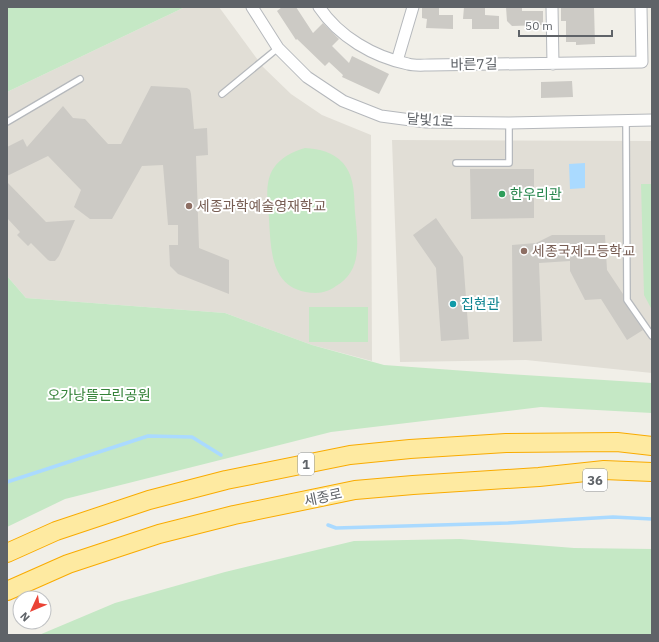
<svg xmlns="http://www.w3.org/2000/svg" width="659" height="642" font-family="'IBM Plex Sans','Noto Sans KR',sans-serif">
<rect width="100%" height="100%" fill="#f1efe8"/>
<path fill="#e1ded6" d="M185,7H219L263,67L291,94L322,115L371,135L372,361L312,345L225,313L26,298L7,276V92Z
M392,140L652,141V373L526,360L400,362Z"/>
<path fill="#c5e8c5" d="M7,7H185L7,92Z
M305,148C320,149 333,152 343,163C355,177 354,196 355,212C357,239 364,270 336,286C331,290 323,293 316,293C271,292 271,253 269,219C268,203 264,184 273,169C281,157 292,152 305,148Z
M641,184H652V310L644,295Z
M7,276L26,298L225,313L312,345L384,365L508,374L652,383V413L541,407L331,432L65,499L7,527Z
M309,307H368V342H309Z
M460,539L574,548L652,549V635H39L115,603L225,572L354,541Z"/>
<path fill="#aadaff" d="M585,163V188L570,189L569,164Z"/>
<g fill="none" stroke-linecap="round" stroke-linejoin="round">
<path stroke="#aadaff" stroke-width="3.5" d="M7,482L148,436L192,437L221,455
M328,525L336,528L508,523L613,517L652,519"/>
</g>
<path fill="#cccac5" d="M282,7H296L313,33L323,23L339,39L332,46L349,63L352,56L389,74L379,94L342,77L343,75L329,62L325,66L297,39L296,40L277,11Z
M422,7H439V15H453V29L426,28L427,19L422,18Z
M464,7H485V15L499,16V29H472V19H463Z
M506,7H522V11H543V25L512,26L507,21Z
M561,7H594L595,44L576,45V42H566V21H561Z
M572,81L573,97L541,98V82Z
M151,86L187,88L190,90L191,94L194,129L207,128L208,155L196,156L199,248L229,260V294L178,274L170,266L169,245H178V225H168L163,165L142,166L112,219H90L74,207L81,190L48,156L7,176V147L23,139L27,147L63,106L73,118L85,119L108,144H121Z
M470,169H534V218L471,219Z
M7,182L46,222L75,220L59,256L55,261H50L48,260L31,243L28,246L17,235L20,232L7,218Z
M436,218L463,257L469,339L441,341L436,268L413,235Z
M552,235H605L607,270L623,294L624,302L643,330L627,340L601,299L585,300L570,271V261L539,263L542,341L513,342L512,245L536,243Z"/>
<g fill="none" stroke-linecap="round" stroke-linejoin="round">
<g stroke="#b5b8bc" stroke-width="8">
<path id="service" d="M222,94L278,48
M626,121L627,300L652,336
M7,122L80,79
M456,163H509V123"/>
</g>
<g stroke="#b5b8bc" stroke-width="13">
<path id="minor" d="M252,7L278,48L307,77L343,101L381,116L426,122L509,123L652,120
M319,7C339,37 374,57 408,64C415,66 423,65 430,65L642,62L641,7
M552,7L553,64
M397,61L413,7"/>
</g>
<g stroke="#f9ab00" stroke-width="20">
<path id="trunk" d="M7,553L56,531L149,500L226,480L350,455L410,449L506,443L617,442L652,446
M7,591L68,564L159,534L234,515L355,490L413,485L539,477L604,470L652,472"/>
</g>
<use href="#service" stroke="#fff" stroke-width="5.5"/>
<use href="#minor" stroke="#fff" stroke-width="11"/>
<use href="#trunk" stroke="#feeaa1" stroke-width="18"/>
</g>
<circle fill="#2e9e5b" stroke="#fff" stroke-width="1.5" cx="502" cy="194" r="4"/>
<g fill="#8d6e63" stroke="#fff" stroke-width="1.5">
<circle cx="189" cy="206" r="4"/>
<circle cx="524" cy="251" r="4"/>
</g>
<circle fill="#0f9aa8" stroke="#fff" stroke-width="1.5" cx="453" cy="304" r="4"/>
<g text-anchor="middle" stroke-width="4" stroke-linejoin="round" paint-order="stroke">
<g fill="#fff" stroke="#8f9295" stroke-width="1">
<rect x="298" y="453" width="16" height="22" rx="3"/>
<rect x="583" y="469" width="24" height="22" rx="3"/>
</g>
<g font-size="13" font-weight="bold" fill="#5f6368">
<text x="306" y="469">1</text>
<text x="595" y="485">36</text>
</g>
<g font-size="14" fill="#5f6368" stroke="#fff">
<text transform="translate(474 64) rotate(-1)" y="5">바른7길</text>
<text transform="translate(430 120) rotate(4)" y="5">달빛1로</text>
<text transform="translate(323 497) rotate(-12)" y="5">세종로</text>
</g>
<g font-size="14" fill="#27864d" stroke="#fff" text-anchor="start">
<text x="510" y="199">한우리관</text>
</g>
<g font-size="14" fill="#785e54" stroke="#fff" text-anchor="start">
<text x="197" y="211">세종과학예술영재학교</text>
<text x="532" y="256">세종국제고등학교</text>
</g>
<g font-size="14" fill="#0d838f" stroke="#fff" text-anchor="start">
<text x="461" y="309">집현관</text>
</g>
<g font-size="14" fill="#348238" stroke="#fff">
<text x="99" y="400">오가낭뜰근린공원</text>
</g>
</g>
<rect width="659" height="642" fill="none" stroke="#5f6368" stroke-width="16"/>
<g transform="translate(32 610) rotate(226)"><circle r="19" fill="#ffffff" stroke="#bfc1c3"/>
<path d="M0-3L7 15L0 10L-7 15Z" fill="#ea4335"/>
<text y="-6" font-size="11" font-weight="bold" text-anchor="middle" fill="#5f6368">N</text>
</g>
<path d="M519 30v6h93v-6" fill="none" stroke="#5f6368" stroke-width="2"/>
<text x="525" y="30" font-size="12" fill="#5f6368" stroke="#ffffff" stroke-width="3" paint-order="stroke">50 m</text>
</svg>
